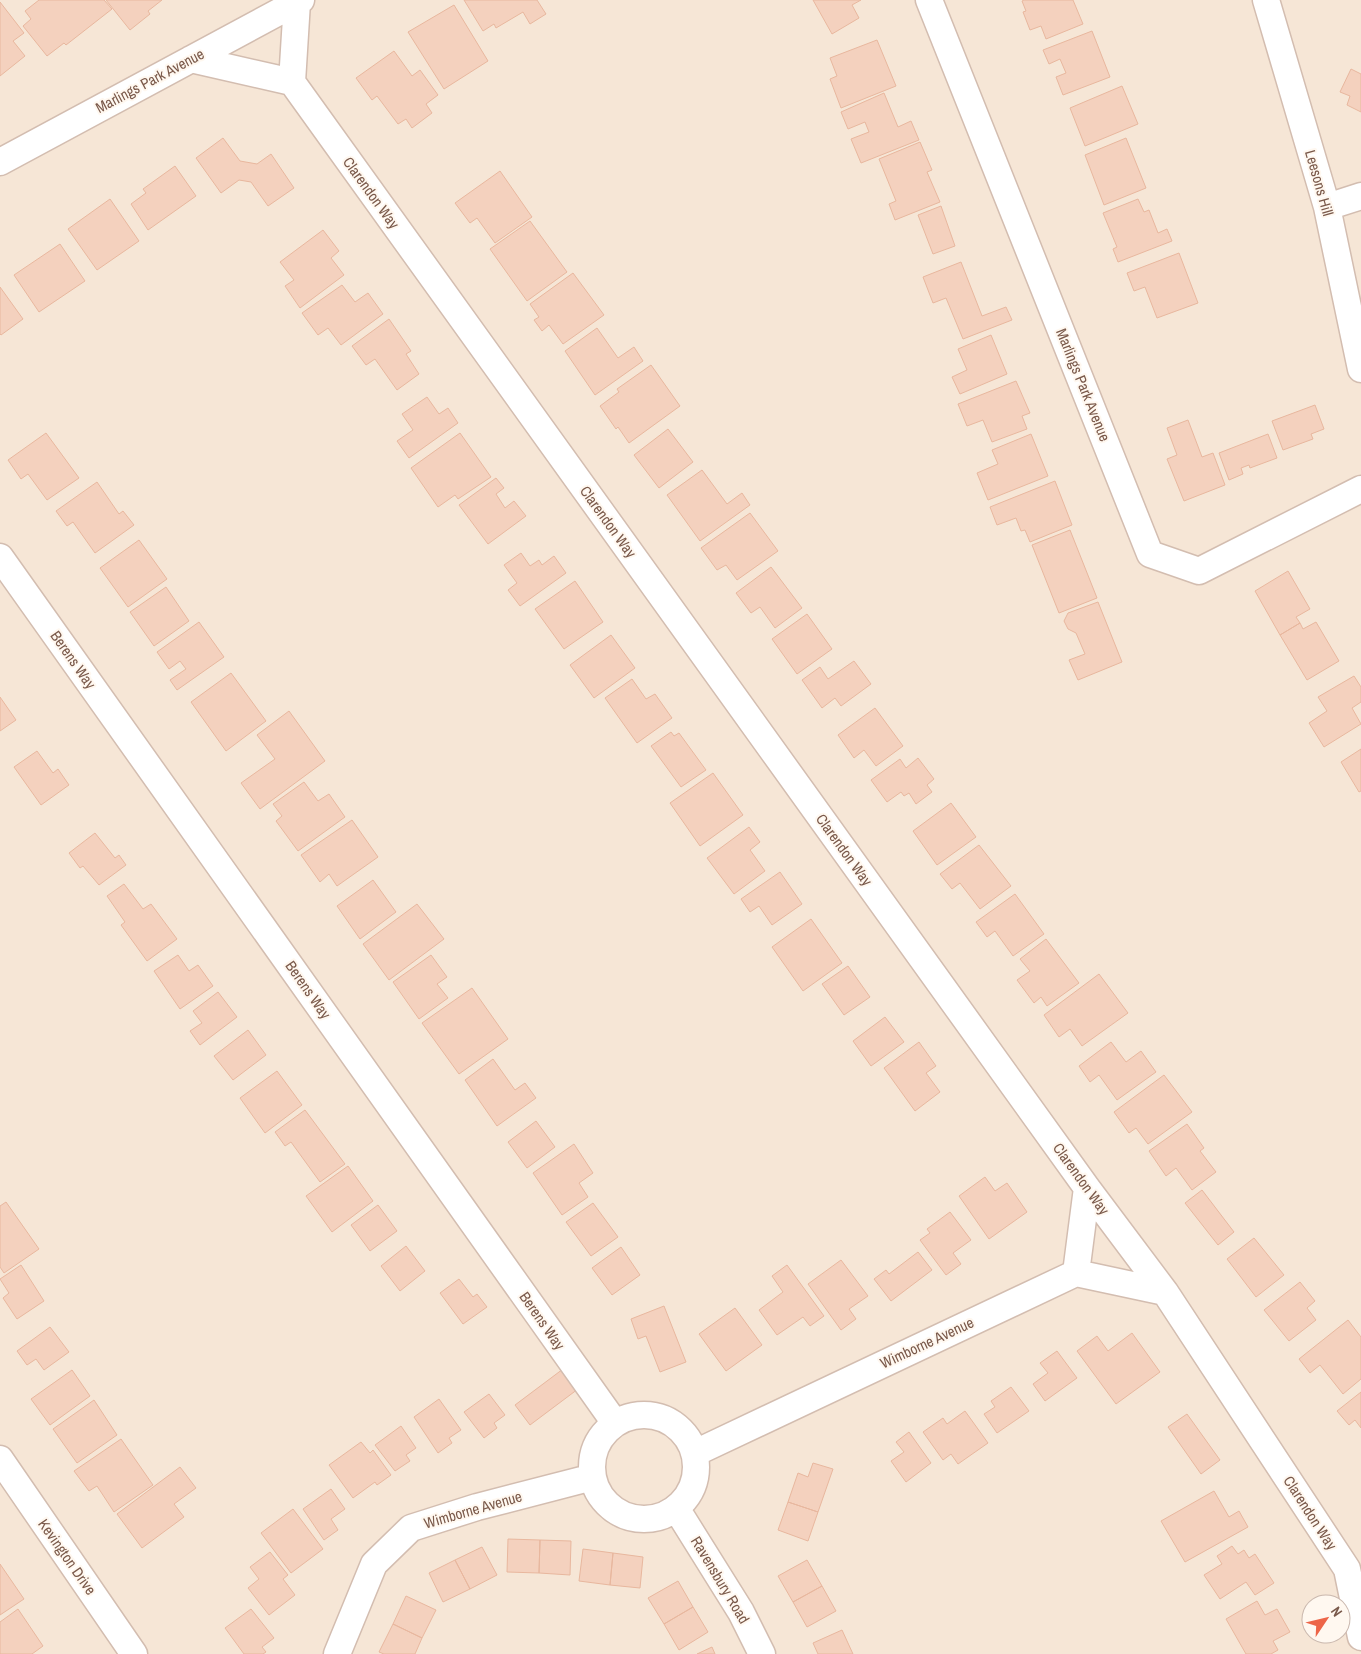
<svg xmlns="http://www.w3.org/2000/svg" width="1361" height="1654" font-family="'Archivo Narrow',sans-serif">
<rect width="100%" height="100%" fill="#fdf4e8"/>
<path fill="#f6e6d6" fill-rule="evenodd" d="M0,0H1361V1654H0ZM1311,1604H1341V1634H1311Z"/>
<path fill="#f4d1be" stroke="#e8b79e" d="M39,0H104L112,9L66,45L64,43L47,56L23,26L31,19L25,11Z
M106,0H162L148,11L150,14L130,30Z
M464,0H537L546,14L530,24L523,12L496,28L494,24L483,31Z
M813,0H861L852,5L859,18L832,34Z
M1024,0H1073L1083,24L1046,39L1041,26L1030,30L1023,12L1026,11L1022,1Z
M0,2L24,33L13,41L25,56L0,76Z
M454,5L488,61L444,89L408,32Z
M1092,31L1110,77L1063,95L1056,77L1066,73L1060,59L1049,64L1043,50Z
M877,40L896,86L841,108L830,79L837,76L830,58Z
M394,51L412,76L420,70L438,95L426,104L432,113L412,128L406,119L398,124L377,96L372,100L356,78Z
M1351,69L1361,74V112L1347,105L1350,96L1340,92Z
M1122,86L1138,124L1085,146L1070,108Z
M884,93L898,127L911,121L919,140L861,163L851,139L869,132L865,122L848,129L841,112Z
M223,138L240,161L257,164L271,154L294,188L268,206L251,182L239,180L221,193L196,158Z
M1126,138L1146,188L1104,205L1085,155Z
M920,142L932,170L927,172L940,202L895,220L889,204L896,201L879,159Z
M175,166L196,196L148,230L131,204L146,193L143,189Z
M500,171L532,217L495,243L477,218L470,223L455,203Z
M110,199L139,241L97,270L68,229Z
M1138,199L1144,212L1149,210L1158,233L1167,229L1172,241L1118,262L1113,249L1117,247L1103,213Z
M941,206L955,246L933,254L918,215Z
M530,221L567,272L527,301L490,249Z
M323,230L339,251L331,258L344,275L300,308L285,286L294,280L280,262Z
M60,244L85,281L39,312L14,275Z
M1179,253L1198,303L1157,318L1145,287L1134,291L1127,273Z
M961,262L982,316L1006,307L1012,320L963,339L946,298L933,303L923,277Z
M573,273L604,315L563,344L549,325L542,331L534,320L539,317L530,304Z
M342,285L355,302L368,293L383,314L341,345L328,328L318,335L302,313Z
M0,287L23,319L1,335L0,334Z
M389,319L411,351L406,354L419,374L397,390L375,359L366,365L352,346Z
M597,328L618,358L634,347L643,361L595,395L565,351Z
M991,335L1007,374L960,394L952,377L967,370L958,349Z
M651,365L680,406L629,443L618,427L616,429L600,406L619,392L617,389Z
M1016,381L1030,413L1022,416L1027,429L992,442L983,420L967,426L958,404Z
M427,397L439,414L448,408L458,423L409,458L397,441L413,430L402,414Z
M1315,405L1324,429L1311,434L1313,439L1283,450L1272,421Z
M1188,420L1202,457L1213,453L1225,485L1184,501L1167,459L1177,455L1167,428Z
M668,429L693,462L659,488L634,455Z
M46,433L79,478L47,500L28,474L21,479L8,460Z
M460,433L491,477L458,499L455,495L438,507L411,468Z
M1031,434L1048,476L988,500L977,473L998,464L992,450Z
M1268,434L1277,458L1250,468L1249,465L1241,468L1243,474L1229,480L1219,453Z
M702,470L727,504L742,493L750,505L700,541L667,495Z
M496,478L504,488L496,494L505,508L514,501L526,516L488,544L459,505Z
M1055,481L1072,525L1030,542L1025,530L1021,531L1016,518L997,525L990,507Z
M97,482L119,514L123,511L134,525L95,553L73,522L67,526L56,511Z
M750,513L778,551L737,580L726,565L717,570L701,548Z
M1070,530L1097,598L1059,613L1032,545Z
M139,540L167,579L128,607L100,568Z
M521,553L530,566L539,560L542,565L554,556L566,573L520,606L508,590L517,583L504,565Z
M771,567L802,608L775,628L760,607L751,613L736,593Z
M1288,571L1310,609L1296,617L1300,623L1280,635L1255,591Z
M575,581L603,622L564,649L535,609Z
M166,587L189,621L154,646L130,612Z
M1098,602L1122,662L1078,680L1069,660L1085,654L1076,633L1068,629L1064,621L1068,613Z
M807,614L832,649L797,674L772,639Z
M199,622L224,657L177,690L170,680L186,669L180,661L169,669L157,652Z
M1316,622L1339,661L1307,680L1280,635L1300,623L1303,629Z
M611,635L635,668L594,698L570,665Z
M854,661L871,684L841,706L835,698L822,708L802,680L820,667L828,679Z
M231,673L266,721L226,751L191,702Z
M1354,676L1361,687V702L1352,708L1361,724L1324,747L1309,723L1327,711L1318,697Z
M632,679L646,699L655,694L672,718L637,743L605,698Z
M0,697L16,720L0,731Z
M875,708L903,746L876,766L864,750L854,758L838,735Z
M289,711L325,761L260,809L241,783L275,759L257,735Z
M671,732L674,736L679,733L706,770L681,787L651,746Z
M1361,749V791L1359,792L1341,762Z
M37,751L53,773L58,769L69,785L41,805L14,767Z
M918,758L934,779L927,785L932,792L916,804L909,793L904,796L901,792L887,802L871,780L900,759L906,768Z
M713,773L743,815L700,846L670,803Z
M304,782L318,801L329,794L345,817L298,851L276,821L282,816L273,804Z
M951,803L976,837L937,865L913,831Z
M352,820L378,857L337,886L329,874L320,882L301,855Z
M749,827L760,842L750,850L765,871L734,894L707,858Z
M95,833L115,858L119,855L126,865L99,885L83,866L80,868L69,853Z
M979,845L1011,886L980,909L960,883L952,889L940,874Z
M780,872L802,904L772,925L759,906L750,912L741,899Z
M373,880L396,912L360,939L337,906Z
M124,884L143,909L151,904L177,939L147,961L121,925L125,922L107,896Z
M1015,894L1044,934L1013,956L995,931L987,937L976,922Z
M417,904L444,939L389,980L363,944Z
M811,919L842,963L803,991L772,947Z
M1046,939L1079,983L1047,1006L1041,997L1034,1003L1017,980L1030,971L1020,959Z
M178,955L189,971L198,965L213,986L180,1009L154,971Z
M431,955L447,977L437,984L448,998L419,1019L393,982Z
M848,966L870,997L844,1015L822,984Z
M1099,974L1128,1013L1082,1046L1070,1029L1059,1037L1044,1015Z
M472,988L508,1039L459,1074L422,1023Z
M218,992L237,1017L200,1045L190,1031L202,1023L193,1011Z
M885,1017L904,1042L871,1066L853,1041Z
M248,1030L266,1055L233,1080L214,1056Z
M919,1042L936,1066L926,1073L940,1092L915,1111L884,1068Z
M1111,1042L1126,1062L1141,1051L1156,1072L1117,1100L1099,1075L1090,1082L1079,1066Z
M493,1059L515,1090L525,1083L536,1098L497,1126L465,1080Z
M277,1071L302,1105L265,1133L240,1098Z
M1164,1075L1192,1112L1148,1144L1136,1128L1129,1133L1114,1112Z
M305,1110L345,1164L320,1182L291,1142L285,1146L275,1132Z
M536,1121L555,1147L527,1168L508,1142Z
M1187,1124L1204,1148L1200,1151L1216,1172L1192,1190L1176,1168L1166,1176L1149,1151Z
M574,1144L593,1173L579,1183L588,1197L562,1215L533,1173Z
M348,1166L373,1201L332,1232L306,1196Z
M985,1177L995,1191L1007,1183L1027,1212L989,1239L959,1196Z
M1202,1190L1234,1232L1218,1245L1185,1203Z
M6,1202L39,1249L4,1273L0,1267V1206Z
M593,1203L618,1237L591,1256L566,1222Z
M378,1205L397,1231L370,1251L351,1225Z
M950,1212L971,1240L953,1253L961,1264L946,1275L920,1240L930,1233L927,1229Z
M1254,1238L1284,1275L1256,1297L1227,1259Z
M406,1246L425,1271L400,1291L381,1266Z
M621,1247L640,1275L612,1295L592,1268Z
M918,1252L932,1270L891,1301L874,1279L886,1270L889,1274Z
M841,1260L868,1296L849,1309L856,1319L841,1330L808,1284Z
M21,1265L44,1301L17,1319L3,1298L9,1293L0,1279Z
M787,1265L824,1316L810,1326L803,1317L777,1335L759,1310L783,1292L772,1276Z
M459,1279L473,1297L477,1294L487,1307L463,1324L440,1293Z
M1300,1282L1315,1301L1307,1308L1316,1320L1289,1341L1264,1310Z
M664,1306L686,1362L660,1372L646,1336L638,1339L631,1319Z
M735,1308L762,1345L726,1371L699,1334Z
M1348,1320L1361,1337V1379L1343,1394L1320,1365L1310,1373L1299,1359Z
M50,1327L69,1352L44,1370L36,1359L27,1365L17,1351Z
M1132,1333L1160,1372L1116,1404L1077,1351L1097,1336L1108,1351Z
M1057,1351L1077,1378L1045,1401L1033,1384L1048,1373L1040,1363Z
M563,1369L578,1389L530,1425L515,1405Z
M72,1370L90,1396L50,1425L31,1399Z
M1011,1387L1029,1411L997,1433L984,1414L995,1407L991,1401Z
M1361,1392V1428L1355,1420L1349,1425L1337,1411Z
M489,1394L505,1415L494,1423L497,1428L484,1438L464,1412Z
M439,1399L461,1430L449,1438L452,1443L438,1453L414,1417Z
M94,1400L117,1435L77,1463L53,1429Z
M965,1411L988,1443L958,1464L951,1454L943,1460L923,1432L943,1418L947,1424Z
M1187,1414L1220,1460L1201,1474L1168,1427Z
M401,1426L416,1448L406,1455L410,1461L395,1471L375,1445Z
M909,1432L931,1463L906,1482L891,1461L904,1452L896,1442Z
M121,1439L153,1485L114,1512L97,1486L89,1491L74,1471Z
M361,1442L370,1453L373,1450L391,1475L377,1485L375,1482L353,1498L329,1465Z
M813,1463L833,1469L818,1512L788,1502L798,1473L808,1477Z
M180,1467L196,1488L174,1504L184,1517L142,1548L117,1514Z
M331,1489L345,1509L331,1519L338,1530L324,1540L303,1509Z
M1214,1491L1229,1517L1239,1511L1248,1527L1185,1562L1161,1521Z
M788,1502L818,1512L808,1541L778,1530Z
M293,1509L323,1549L291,1573L261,1533Z
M508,1539L540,1540L539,1573L507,1572Z
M540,1540L571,1541L570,1575L539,1573Z
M1232,1546L1238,1554L1244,1550L1249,1558L1255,1554L1274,1583L1255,1595L1246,1582L1220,1599L1204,1575L1222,1564L1217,1556Z
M482,1547L497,1575L470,1589L455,1560Z
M583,1549L613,1553L610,1585L579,1581Z
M270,1552L288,1575L283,1579L295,1595L269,1615L248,1588L259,1579L250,1567Z
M613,1553L643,1557L640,1588L610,1585Z
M455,1560L470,1589L443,1602L429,1573Z
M807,1560L822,1586L793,1602L778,1576Z
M0,1564L24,1599L0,1615Z
M678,1581L693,1607L664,1624L648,1598Z
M822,1586L836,1611L807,1627L793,1602Z
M406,1596L436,1610L422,1638L393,1624Z
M1257,1601L1265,1615L1277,1609L1290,1632L1273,1641L1278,1650L1271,1654H1246L1226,1619Z
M693,1607L708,1632L679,1650L664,1624Z
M18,1609L43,1646L32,1654H0V1622Z
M251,1609L274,1638L262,1647L266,1652L263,1654H244L225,1628Z
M393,1624L422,1638L415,1654H384L379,1652Z
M842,1630L853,1654H818L813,1643Z
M712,1647L715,1654H697Z"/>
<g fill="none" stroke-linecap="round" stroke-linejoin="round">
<g stroke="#d3bdb0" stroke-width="29">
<path id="minor" d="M929,0L1150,554L1199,571L1361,489
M1266,0L1327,207L1361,369
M297,2L292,82L1087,1188L1165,1292L1347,1569L1361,1637
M191,59L292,82
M0,162L301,0
M1327,207L1361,196
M0,557L615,1423
M1076,1273L1087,1188
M592 1467a52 52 0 1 1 104 0a52 52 0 1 1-104 0Z
M695,1453L1076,1273L1165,1292
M0,1459L134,1654
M676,1508L741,1612L762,1654
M337,1654L374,1564L411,1528L477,1507L593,1477"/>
</g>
<use href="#minor" stroke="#fff" stroke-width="26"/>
</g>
<g text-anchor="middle" stroke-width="4" stroke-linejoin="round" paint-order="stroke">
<g font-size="15" fill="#7a594a" stroke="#fff8f0">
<text transform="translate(150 81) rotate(-28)" y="5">Marlings Park Avenue</text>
<text transform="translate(1319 183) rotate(74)" y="5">Leesons Hill</text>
<text transform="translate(371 193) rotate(54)" y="5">Clarendon Way</text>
<text transform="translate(1083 385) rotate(68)" y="5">Marlings Park Avenue</text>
<text transform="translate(608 522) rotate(54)" y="5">Clarendon Way</text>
<text transform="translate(73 660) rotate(55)" y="5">Berens Way</text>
<text transform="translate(844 850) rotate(54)" y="5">Clarendon Way</text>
<text transform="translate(308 990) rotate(55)" y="5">Berens Way</text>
<text transform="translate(1081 1179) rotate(54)" y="5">Clarendon Way</text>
<text transform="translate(542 1321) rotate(55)" y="5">Berens Way</text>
<text transform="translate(927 1343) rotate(-25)" y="5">Wimborne Avenue</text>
<text transform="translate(473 1510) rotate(-16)" y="5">Wimborne Avenue</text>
<text transform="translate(1310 1513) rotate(57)" y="5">Clarendon Way</text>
<text transform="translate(67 1557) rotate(55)" y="5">Kevington Drive</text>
<text transform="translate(720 1580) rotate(59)" y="5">Ravensbury Road</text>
</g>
</g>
<g transform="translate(1326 1619) rotate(55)"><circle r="24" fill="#fff8f0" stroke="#cab8ae"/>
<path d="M0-4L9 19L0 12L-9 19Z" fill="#ed6548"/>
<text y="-8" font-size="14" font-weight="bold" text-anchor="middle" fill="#7a594a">N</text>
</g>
</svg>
